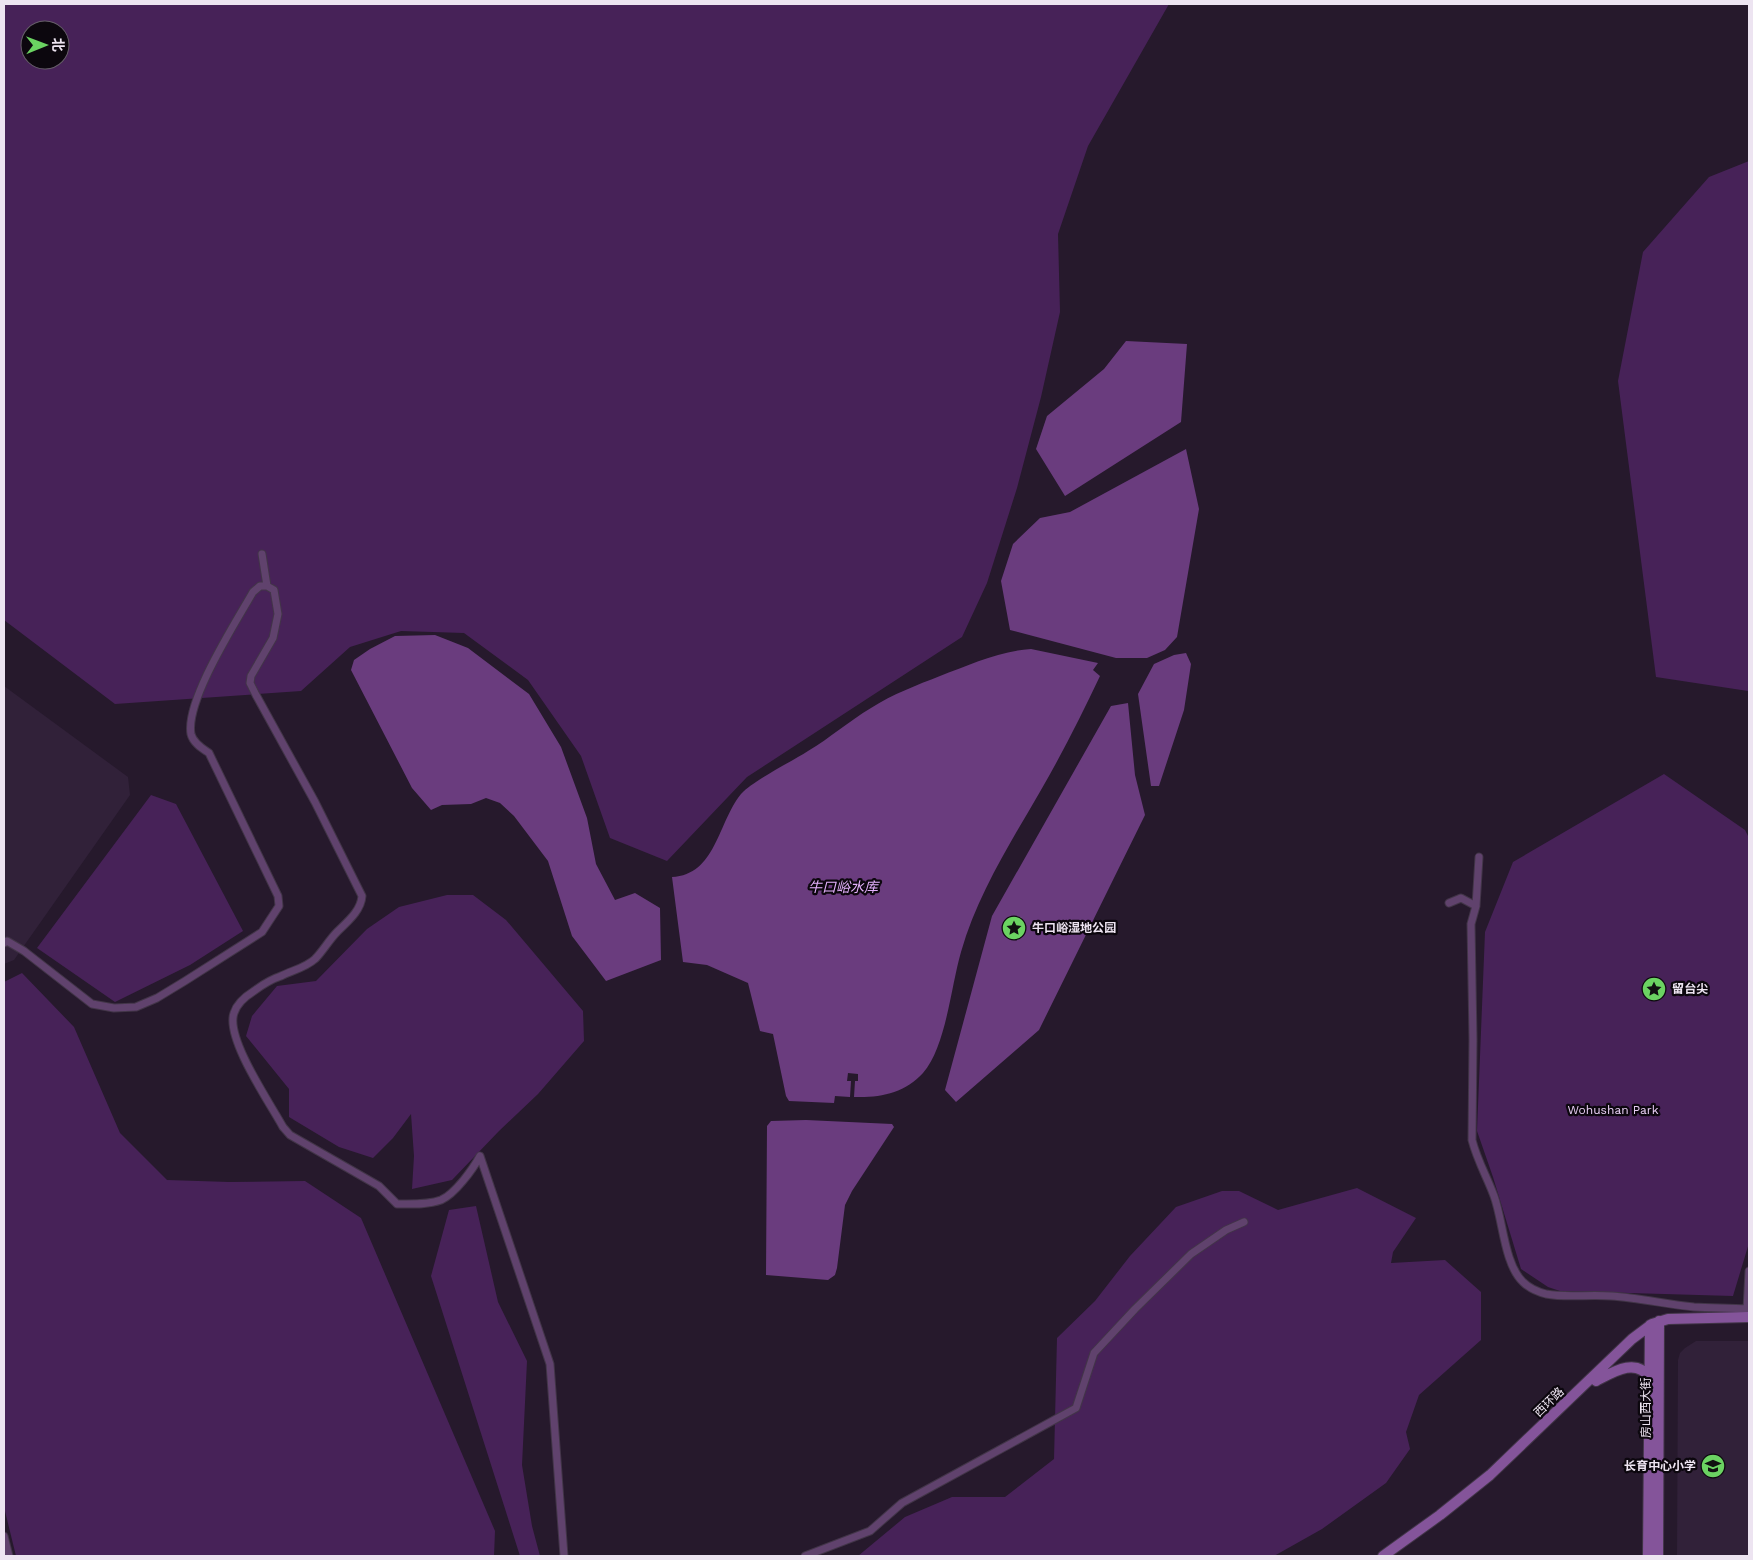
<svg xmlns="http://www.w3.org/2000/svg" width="1753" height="1560" font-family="'Work Sans','Noto Sans SC',sans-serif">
<rect width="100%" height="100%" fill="#26192c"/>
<path fill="#312139" d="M4,686L128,777L130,795L14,960L4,964Z
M1696,1341H1749V1556H1677L1678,1360L1680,1353L1685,1348Z"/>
<path fill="#472258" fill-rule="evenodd" d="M4,4H1169L1088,146L1058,234L1060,312L1041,397L1017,488L987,583L962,637L747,777L667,861L610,838L581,756L528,680L464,633L401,631L350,647L301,691L115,704L4,620ZM30,30H60V60H30Z
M1749,161V695L1748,691L1656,677L1618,381L1643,252L1709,177Z
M1664,774L1745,830L1749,838V1243L1733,1296L1560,1291L1548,1287L1521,1269L1493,1177L1477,1131L1485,932L1513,862Z
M151,795L176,804L243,931L190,965L115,1002L37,948Z
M447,895H473L506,920L583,1011L584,1041L538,1094L499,1131L452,1180L412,1189L414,1156L411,1114L393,1138L373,1158L339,1147L289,1117V1089L246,1036L252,1016L277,986L316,981L367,929L399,907Z
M22,973L74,1027L120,1133L167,1180L229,1182L305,1181L361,1218L495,1531L494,1556H16L4,1507V982Z
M1357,1188L1416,1218L1393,1252L1391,1263L1445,1260L1481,1292V1340L1419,1395L1406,1432L1410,1449L1386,1483L1322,1529L1274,1556H858L905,1517L952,1497H1005L1054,1459L1057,1338L1095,1301L1130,1256L1176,1207L1222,1191H1239L1278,1210Z
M476,1206L498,1302L527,1361L522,1465L532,1526L540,1556H520L431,1276L449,1210Z"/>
<path fill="#6a3c7e" d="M1126,341L1187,344L1181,422L1065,496L1036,449L1047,416L1104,369Z
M1186,449L1199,509L1177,637L1165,650L1147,658H1116L1010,630L1001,581L1013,544L1040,518L1070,512Z
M435,635L468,648L529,694L561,747L587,818L596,864L615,900L635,893L660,908L661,960L606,981L572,936L548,861L514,816L500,803L486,798L471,804L442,805L431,810L412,788L351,670L354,660L370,649L395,636Z
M1031,649L1098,663L1093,670L1100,676C1082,714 1063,752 1041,790C1011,842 978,893 961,952C951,986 946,1047 923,1073C905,1093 880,1098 854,1097L855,1081H858V1074L848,1073L847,1081H851L850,1097L835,1096L834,1103L789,1101L786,1096L773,1034L760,1031L748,983L707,965L683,962L672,877C716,875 718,822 741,794C754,780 791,762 808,751C830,738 849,721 871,708C893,694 917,685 940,676C969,665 1000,651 1031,649Z
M1186,653L1191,664L1184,710L1159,786H1151L1138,694L1154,664L1174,655Z
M1128,703L1135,775L1145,815L1039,1030L956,1102L945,1090L992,916L1111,706Z
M806,1120L892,1124L894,1127L852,1191L845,1205L837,1268L835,1275L828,1280L766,1275L767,1126L771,1121Z"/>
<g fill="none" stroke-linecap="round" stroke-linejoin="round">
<g stroke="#423548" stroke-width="9">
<path id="street" d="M262,554L267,586
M1479,857L1476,906L1471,924L1473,1039L1472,1140C1477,1160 1487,1177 1494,1196C1503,1220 1504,1264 1523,1282C1529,1288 1538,1292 1546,1294C1567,1298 1589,1294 1611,1296C1638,1298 1666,1304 1694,1307C1711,1308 1729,1308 1747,1309L1749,1312
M1449,903L1461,898L1476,906
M4,943L7,941L24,951L92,1004L114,1008L136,1007L157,998L185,981L262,932L279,906L278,896L209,753C203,749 193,743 191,734C185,701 236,622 253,592L260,586H267L274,590L278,614L273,638L251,676L250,683L256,695L315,802L362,896C361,911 347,922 337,932C329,940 323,951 315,959C305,968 293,970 281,976C272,979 262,985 254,991C246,996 237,1003 234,1013C225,1038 270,1103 283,1127L290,1135L379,1186L397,1204C411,1204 427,1205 441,1200C455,1194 473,1169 480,1156L550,1364L564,1556
M1747,1309L1749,1271
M4,1536L9,1556
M805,1556L870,1531L902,1503L1076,1408L1094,1353L1135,1309L1191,1254L1226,1230L1244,1222"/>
</g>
<g stroke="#423548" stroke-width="12">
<path id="secondary" d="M1596,1381C1613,1372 1636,1357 1650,1378
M1383,1556L1440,1515L1490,1475L1632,1339L1652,1324L1668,1319L1749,1317
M1648,1556L1650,1325
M1658,1556L1659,1321"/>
</g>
<use href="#street" stroke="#60426d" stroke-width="7"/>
<use href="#secondary" stroke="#84549a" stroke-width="10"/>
</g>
<defs>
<g id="sight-disc" transform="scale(1.25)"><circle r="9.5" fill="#6bd362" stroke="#0c070e"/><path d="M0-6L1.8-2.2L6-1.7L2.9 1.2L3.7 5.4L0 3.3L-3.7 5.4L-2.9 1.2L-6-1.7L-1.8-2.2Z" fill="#111"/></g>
<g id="school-disc" transform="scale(1.25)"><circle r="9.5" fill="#6bd362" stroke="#0c070e"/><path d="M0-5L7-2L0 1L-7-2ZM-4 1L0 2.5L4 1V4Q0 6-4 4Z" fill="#111"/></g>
</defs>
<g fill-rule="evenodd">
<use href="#sight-disc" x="1014" y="928"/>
<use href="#sight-disc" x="1654" y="989"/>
<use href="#school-disc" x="1713" y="1466"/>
</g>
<g text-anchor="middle" stroke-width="4.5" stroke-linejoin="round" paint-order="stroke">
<g font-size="12" font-weight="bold" fill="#ede4f1" stroke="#0c070e" text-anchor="start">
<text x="1032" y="932">牛口峪湿地公园</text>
<text x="1672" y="993">留台尖</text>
<text x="1696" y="1470" text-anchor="end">长育中心小学</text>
</g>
<g font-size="12" fill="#ead0f6" stroke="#0c070e">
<text x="1613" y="1114">Wohushan Park</text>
</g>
<g font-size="12" fill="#ede4f1" stroke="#0c070e">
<text transform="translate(1549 1402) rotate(-44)" y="4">西环路</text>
<text transform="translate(1646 1408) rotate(-90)" y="4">房山西大街</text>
</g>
<g font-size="14" font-style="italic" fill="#e3b0fb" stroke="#0c070e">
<text x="843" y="892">牛口峪水库</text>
</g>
</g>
<rect width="1753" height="1560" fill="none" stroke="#ede4f1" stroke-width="10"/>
<g transform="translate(45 45) rotate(89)"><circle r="24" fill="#0c070e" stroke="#665f69"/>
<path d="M0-4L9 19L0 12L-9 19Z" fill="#6bd362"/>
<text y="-8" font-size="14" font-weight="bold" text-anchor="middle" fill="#ede4f1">北</text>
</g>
</svg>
